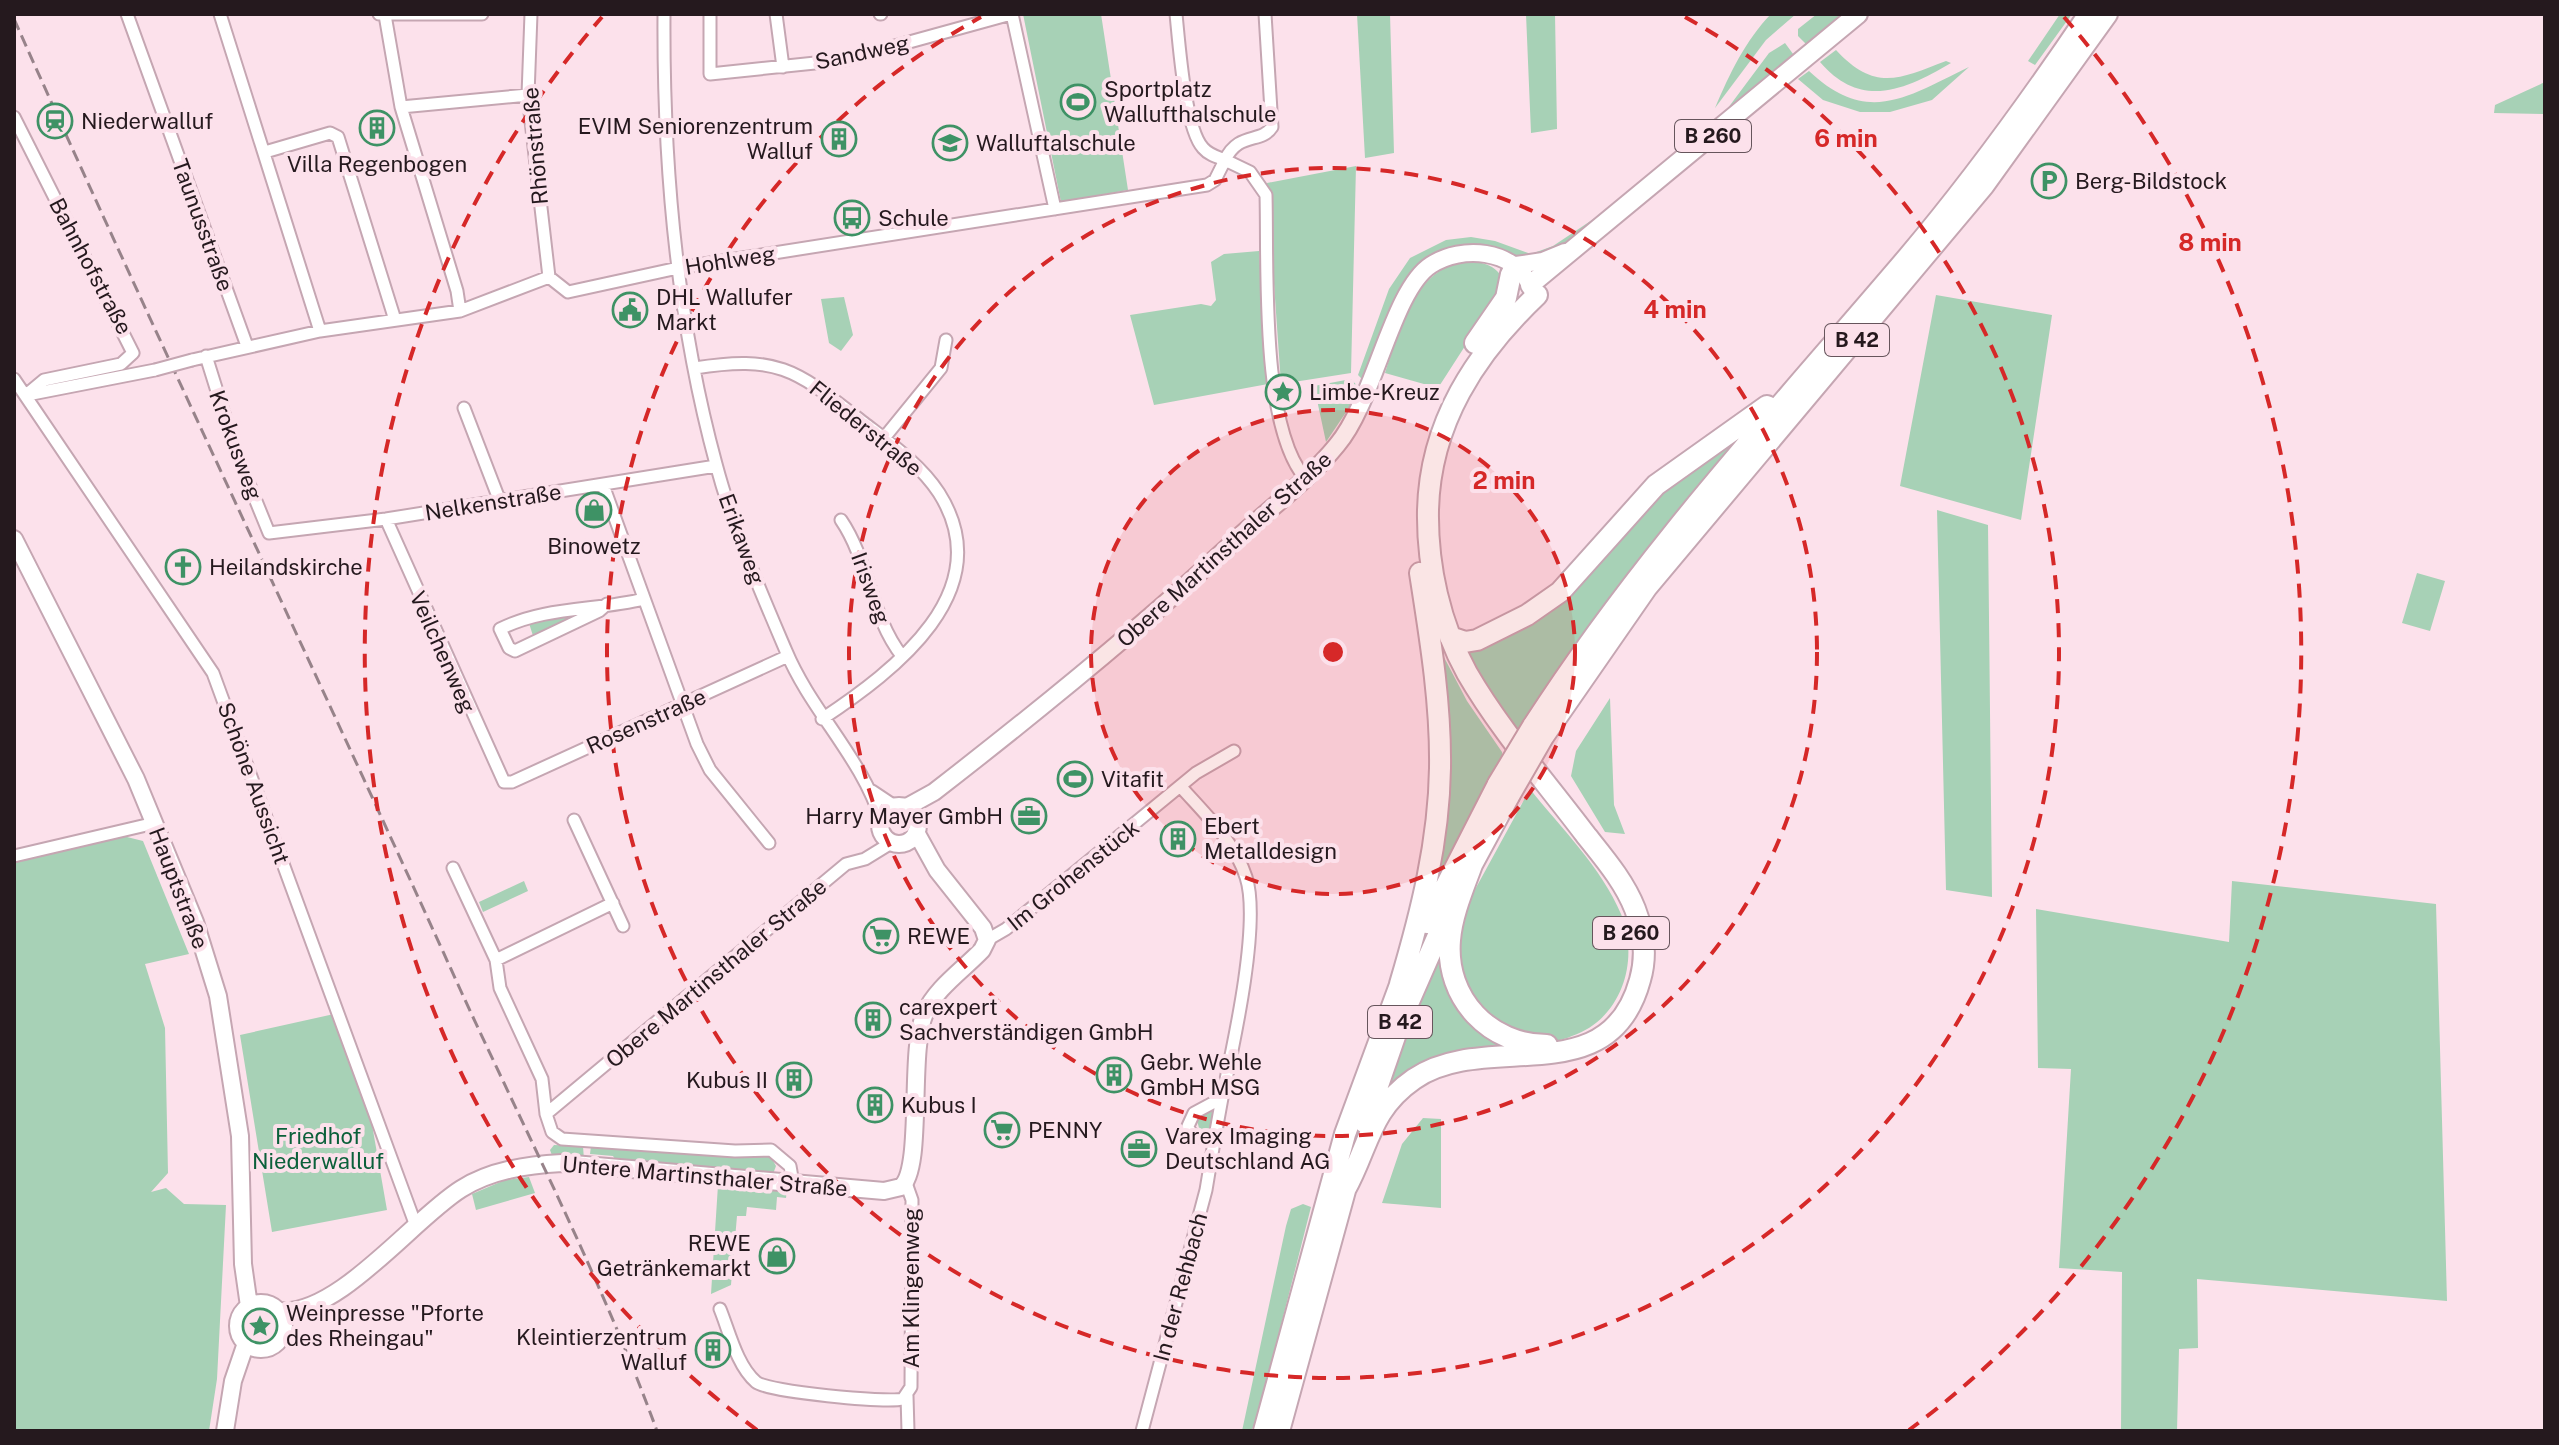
<svg xmlns="http://www.w3.org/2000/svg" width="2559" height="1445" font-family="'Public Sans',sans-serif">
<rect width="100%" height="100%" fill="#fce1eb"/>
<path fill="#a7d1b6" d="M1023,14H1101L1128,190L1061,202Z
M1357,14H1390L1394,153L1365,158Z
M1526,14H1555L1557,129L1531,133Z
M1771,14H1796L1766,40L1715,108C1730,73 1745,41 1771,14Z
M1817,14H1850L1809,47L1798,36V29Z
M2060,14H2072L2035,65L2028,61Z
M1785,43L1796,58L1573,240L1541,258L1430,260L1368,385L1358,375L1389,289L1410,258L1446,240L1471,237L1495,241L1531,254L1553,246L1598,216L1722,116L1769,53Z
M1836,50C1875,92 1899,79 1946,61L1951,63C1905,90 1861,110 1820,62Z
M1969,67L1932,100L1890,112H1860L1823,100L1798,79L1809,71C1868,127 1908,96 1969,67Z
M2545,82V114L2494,113L2495,105Z
M1356,166L1351,373L1281,384L1267,183Z
M1259,251L1268,384L1154,405L1130,315L1201,304L1211,306L1216,300L1211,262L1224,254Z
M1457,261C1477,261 1498,262 1505,284L1438,388L1385,373C1401,325 1407,284 1457,261Z
M1936,295L2052,315L2021,520L1900,486Z
M844,297L853,335L841,351L829,343L821,299Z
M1351,379L1361,390L1326,442L1314,386Z
M1758,420L1516,740L1459,646L1518,625L1637,511Z
M1937,510L1988,525L1992,897L1946,890Z
M2417,573L2445,581L2430,631L2402,623Z
M598,608L534,639L528,620Z
M1436,642L1467,701L1502,752L1504,764L1432,901Z
M1610,698L1614,805L1625,834L1605,832L1571,776L1576,751Z
M1530,789C1560,827 1602,868 1621,914C1640,960 1622,1019 1572,1036C1565,1039 1555,1042 1548,1041C1528,1039 1507,1029 1488,1024L1454,964L1466,906Z
M123,836L143,841L189,954L145,964L165,1028L168,1173L151,1192L166,1188L184,1204L226,1205L217,1379L209,1431H14V863Z
M524,881L528,891L483,912L479,902Z
M2232,881L2436,904L2447,1301L2197,1279L2198,1348L2179,1349L2177,1431H2121L2122,1272L2059,1268L2071,1069L2038,1068L2036,909L2229,942Z
M1446,936L1448,973L1516,1046L1488,1053L1382,1106L1389,1075Z
M334,1014L371,1119L387,1210L272,1232L240,1035Z
M1214,1107L1212,1129L1200,1132L1197,1120Z
M1423,1118L1441,1119V1208L1382,1203L1402,1144Z
M554,1145L583,1146L584,1160L553,1158L550,1150Z
M591,1146L731,1157L768,1152L776,1166L773,1174L617,1162L613,1156L590,1154Z
M529,1177L535,1193L476,1210L472,1194L505,1180Z
M718,1185L787,1190L786,1198L777,1197L776,1210L747,1207L746,1216H737L731,1285L711,1294Z
M1303,1204L1311,1207L1256,1424L1250,1431H1242L1286,1226L1291,1209Z
M258,1311L269,1314L271,1323H275L272,1334L262,1340L251,1337L246,1327L249,1316Z"/>
<g fill="none" stroke-linecap="round" stroke-linejoin="round">
<g stroke="#c5a6b2" stroke-width="15">
<path id="street" d="M127,14L247,346
M220,14L320,331
M379,14H482
M531,14L528,95L549,277
M664,14C663,166 676,317 716,464C733,528 760,590 786,651C811,711 862,758 881,820
M710,14V74L844,60L1011,14
M776,14L783,67
M880,14H881
M1012,14L1055,209
M1176,14C1179,43 1185,129 1203,148C1209,155 1217,157 1225,160C1239,131 1261,144 1272,127L1265,14
M385,15L401,107L457,291L460,311
M401,107L528,95
M14,117L133,353L121,364L44,380L26,395
M265,152L330,133L338,137L395,320
M206,356L236,452L269,533L386,519L716,466
M192,360L320,331L460,311L549,277L568,292L678,268L1207,185L1215,180L1225,160L1250,172L1266,195C1268,266 1260,425 1305,478
M695,368C781,354 798,372 864,423C890,443 921,465 939,493C1001,591 894,671 822,719
M14,379L213,673L416,1226
M27,395L155,370
M464,408L499,499
M884,438L941,368L946,340
M603,485L697,744L710,770L769,843
M386,519L504,782H512L788,656
M841,520C869,561 871,617 902,656
M607,604L599,611L515,651L509,648L500,629C546,606 595,611 644,599
M1181,787C1205,814 1235,842 1246,877C1261,923 1233,1047 1222,1098L1194,1113L1188,1126L1191,1134L1214,1142L1222,1098
M872,791L896,807
M574,820L623,926
M14,856L155,823
M453,868L496,960L500,988L542,1079L546,1114
M987,940L1006,929L1196,773L1234,751
M496,960L613,903
M793,1183L790,1166L771,1150L735,1151L562,1139L552,1132L546,1114L846,864L865,859L891,843
M720,1309C729,1331 737,1366 756,1382C768,1392 886,1403 903,1399L911,1387L912,1200L906,1183
M907,1396L908,1431
M1142,1431L1206,1190L1214,1142"/>
</g>
<g stroke="#c5a6b2" stroke-width="20">
<path id="secondary" d="M1516,265L1543,261L1565,252
M14,539L136,779L195,922L218,996L240,1136L243,1264L249,1306
M880 825a19 19 0 1 1 38 0a19 19 0 1 1-38 0Z
M905,808L934,792C1036,713 1136,632 1231,544C1266,511 1306,483 1337,445C1375,400 1392,290 1431,265C1462,245 1513,249 1530,285
M238 1326a23 23 0 1 1 46 0a23 23 0 1 1-46 0Z
M280,1311C338,1316 413,1219 461,1189C491,1170 527,1165 562,1163L884,1191L901,1187C924,1169 908,1051 925,1013C936,988 963,970 982,950L987,940L983,928L937,870L916,832
M225,1431L233,1381L246,1343"/>
</g>
<g stroke="#c5a6b2" stroke-width="22">
<path id="primary" d="M1537,295L1530,285L1858,14"/>
</g>
<g stroke="#c5a6b2" stroke-width="24">
<path id="highway" d="M1475,343L1506,298L1511,274
M1450,637L1465,642L1477,640L1527,615L1560,592L1656,485L1767,406
M1533,726C1642,556 1778,410 1908,257C1973,180 2033,97 2089,14
M1543,737L1647,587L1984,185L2107,14
M1473,862C1464,887 1452,914 1450,940C1445,999 1490,1045 1547,1045
M1468,872L1509,796
M1427,923L1498,784
M1400,984C1421,913 1439,842 1440,768C1441,703 1430,637 1420,573
M1365,1123L1400,1022L1447,915
M1345,1190C1369,1147 1369,1110 1414,1079C1487,1029 1609,1095 1640,980C1647,956 1644,932 1635,909C1624,881 1604,858 1585,834C1545,781 1500,730 1467,673C1440,624 1427,566 1428,510C1430,423 1475,354 1537,295
M1264,1431L1345,1134L1404,974
M1279,1431L1349,1176"/>
</g>
<use href="#street" stroke="#fff" stroke-width="11"/>
<use href="#secondary" stroke="#fff" stroke-width="16"/>
<use href="#primary" stroke="#fff" stroke-width="18"/>
<use href="#highway" stroke="#fff" stroke-width="20"/>
<path stroke="#97838a" stroke-width="3" stroke-dasharray="12 6" stroke-linecap="butt" d="M14,19C159,344 313,665 460,989C527,1135 602,1280 657,1431"/>
<g stroke="#c5a6b2" stroke-width="15" stroke-linecap="butt">
<path id="street-bridge" d="M155,370L192,360"/>
</g>
<g stroke="#c5a6b2" stroke-width="24" stroke-linecap="butt">
<path id="highway-bridge" d="M1498,784L1533,726
M1509,796L1543,737"/>
</g>
<use href="#street-bridge" stroke="#fff" stroke-width="11"/>
<use href="#highway-bridge" stroke="#fff" stroke-width="20"/>
</g>
<circle cx="1333" cy="652" r="242" fill="#d62828" fill-opacity=".12"/>
<g fill="none" stroke="#d62828" stroke-width="4" stroke-dasharray="14 10">
<circle cx="1333" cy="652" r="242"/>
<circle cx="1333" cy="652" r="484"/>
<path d="M1685 17A726 726 0 1 1 981 17"/>
<path d="M757 1430A968 968 0 0 1 602 17M2064 17A968 968 0 0 1 1909 1430"/>
</g>
<defs>
<g id="stadium-ring" transform="scale(1.8)"><circle r="9.5" fill="#fce1eb" stroke="#3e9265" stroke-width="1.5"/><path d="M0-5a6.5 5 0 1 0 0 10a6.5 5 0 1 0 0-10ZM-3.5-1.8h7v3.6h-7Z" fill="#3e9265"/></g>
<g id="station-ring" transform="scale(1.8)"><circle r="9.5" fill="#fce1eb" stroke="#3e9265" stroke-width="1.5"/><path d="M-3-6H3Q5-6 5-4V2Q5 4 3 4L4.5 6H3L1.5 4h-3L-3 6H-4.5L-3 4Q-5 4-5 2V-4Q-5-6-3-6ZM-3.5-4v3h7v-3ZM-3.5 1v1.5H-2V1ZM2 1v1.5H3.5V1Z" fill="#3e9265"/></g>
<g id="building-ring" transform="scale(1.8)"><circle r="9.5" fill="#fce1eb" stroke="#3e9265" stroke-width="1.5"/><path d="M-4-6H4V6H1V3H-1V6H-4ZM-2.5-4.3h1.7v1.8h-1.7ZM.8-4.3h1.7v1.8H.8ZM-2.5-1h1.7V.8h-1.7ZM.8-1h1.7V.8H.8Z" fill="#3e9265"/></g>
<g id="school-ring" transform="scale(1.8)"><circle r="9.5" fill="#fce1eb" stroke="#3e9265" stroke-width="1.5"/><path d="M0-5L7-2L0 1L-7-2ZM-4 1L0 2.5L4 1V4Q0 6-4 4Z" fill="#3e9265"/></g>
<g id="parking-ring" transform="scale(1.8)"><circle r="9.5" fill="#fce1eb" stroke="#3e9265" stroke-width="1.5"/><path d="M-3.5-5.5H1a3.5 3.5 0 0 1 0 7H-1V5.5H-3.5ZM-1-3.4V-.6H.8a1.4 1.4 0 0 0 0-2.8Z" fill="#3e9265"/></g>
<g id="bus-ring" transform="scale(1.8)"><circle r="9.5" fill="#fce1eb" stroke="#3e9265" stroke-width="1.5"/><path d="M-5-6H5V4H4V6H2V4H-2V6H-4V4H-5ZM-3.5-4V0h7V-4ZM-3.5 1.2v1.5H-2V1.2ZM2 1.2v1.5H3.5V1.2Z" fill="#3e9265"/></g>
<g id="civic-ring" transform="scale(1.8)"><circle r="9.5" fill="#fce1eb" stroke="#3e9265" stroke-width="1.5"/><path d="M-.6-6.5H3V-4.5H.6V-3L4-1V1h2V6H-6V1h2V-1L-.6-3ZM-1.2 2.5V6h2.4V2.5Z" fill="#3e9265"/></g>
<g id="sight-ring" transform="scale(1.8)"><circle r="9.5" fill="#fce1eb" stroke="#3e9265" stroke-width="1.5"/><path d="M0-6L1.8-2.2L6-1.7L2.9 1.2L3.7 5.4L0 3.3L-3.7 5.4L-2.9 1.2L-6-1.7L-1.8-2.2Z" fill="#3e9265"/></g>
<g id="shop-ring" transform="scale(1.8)"><circle r="9.5" fill="#fce1eb" stroke="#3e9265" stroke-width="1.5"/><path d="M-5-2.5h2.3a2.7 3.5 0 0 1 5.4 0H5L5.5 6h-11ZM-1.5-2.5h3a1.5 2.3 0 0 0-3 0Z" fill="#3e9265"/></g>
<g id="church-ring" transform="scale(1.8)"><circle r="9.5" fill="#fce1eb" stroke="#3e9265" stroke-width="1.5"/><path d="M-1.2-6h2.4v3.5h3.3v2.4h-3.3V6h-2.4V-.1h-3.3v-2.4h3.3Z" fill="#3e9265"/></g>
<g id="office-ring" transform="scale(1.8)"><circle r="9.5" fill="#fce1eb" stroke="#3e9265" stroke-width="1.5"/><path d="M-6-3h4V-5.5h4V-3h4V5H-6ZM-1-4.5V-3h2v-1.5ZM-6 0V1H6V0Z" fill="#3e9265"/></g>
<g id="supermarket-ring" transform="scale(1.8)"><circle r="9.5" fill="#fce1eb" stroke="#3e9265" stroke-width="1.5"/><path d="M-6-5.5h2.5l.6 2H6L4.5 2H-2.5L-4.4-4H-6ZM-1.5 3.2a1.3 1.3 0 1 0 .1 0ZM3 3.2a1.3 1.3 0 1 0 .1 0Z" fill="#3e9265"/></g>
</defs>
<g fill-rule="evenodd">
<use href="#stadium-ring" x="1078" y="102"/>
<use href="#station-ring" x="55" y="121"/>
<use href="#building-ring" x="377" y="128"/>
<use href="#building-ring" x="839" y="139"/>
<use href="#school-ring" x="950" y="143"/>
<use href="#parking-ring" x="2049" y="181"/>
<use href="#bus-ring" x="852" y="218"/>
<use href="#civic-ring" x="630" y="310"/>
<use href="#sight-ring" x="1283" y="392"/>
<use href="#shop-ring" x="594" y="510"/>
<use href="#church-ring" x="183" y="567"/>
<use href="#stadium-ring" x="1075" y="779"/>
<use href="#office-ring" x="1029" y="816"/>
<use href="#building-ring" x="1178" y="839"/>
<use href="#supermarket-ring" x="881" y="936"/>
<use href="#building-ring" x="873" y="1020"/>
<use href="#building-ring" x="1114" y="1075"/>
<use href="#building-ring" x="794" y="1080"/>
<use href="#building-ring" x="875" y="1105"/>
<use href="#supermarket-ring" x="1002" y="1130"/>
<use href="#office-ring" x="1139" y="1149"/>
<use href="#shop-ring" x="777" y="1256"/>
<use href="#sight-ring" x="260" y="1326"/>
<use href="#building-ring" x="713" y="1350"/>
</g>
<g text-anchor="middle" stroke-width="8" stroke-linejoin="round" paint-order="stroke">
<g fill="#fce1eb" stroke="#66555c" stroke-width="2">
<rect x="1675" y="120" width="76" height="32" rx="6"/>
<rect x="1825" y="324" width="64" height="32" rx="6"/>
<rect x="1593" y="917" width="76" height="32" rx="6"/>
<rect x="1368" y="1006" width="64" height="32" rx="6"/>
</g>
<g font-size="20" font-weight="bold" fill="#25191e">
<text x="1713" y="143">B 260</text>
<text x="1857" y="347">B 42</text>
<text x="1631" y="940">B 260</text>
<text x="1400" y="1029">B 42</text>
</g>
<g font-size="22" fill="#25191e" stroke="#fce1eb">
<text transform="translate(862 52) rotate(-12)" y="8">Sandweg</text>
<text transform="translate(535 146) rotate(-95)" y="8">Rhönstraße</text>
<text transform="translate(203 225) rotate(70)" y="8">Taunusstraße</text>
<text transform="translate(730 260) rotate(-9)" y="8">Hohlweg</text>
<text transform="translate(91 266) rotate(62)" y="8">Bahnhofstraße</text>
<text transform="translate(866 428) rotate(39)" y="8">Fliederstraße</text>
<text transform="translate(236 445) rotate(70)" y="8">Krokusweg</text>
<text transform="translate(493 502) rotate(-9)" y="8">Nelkenstraße</text>
<text transform="translate(742 539) rotate(70)" y="8">Erikaweg</text>
<text transform="translate(1224 549) rotate(-42)" y="8">Obere Martinsthaler Straße</text>
<text transform="translate(871 588) rotate(70)" y="8">Irisweg</text>
<text transform="translate(443 652) rotate(66)" y="8">Veilchenweg</text>
<text transform="translate(646 721) rotate(-24)" y="8">Rosenstraße</text>
<text transform="translate(254 783) rotate(70)" y="8">Schöne Aussicht</text>
<text transform="translate(1073 875) rotate(-39)" y="8">Im Grohenstück</text>
<text transform="translate(179 888) rotate(69)" y="8">Hauptstraße</text>
<text transform="translate(716 973) rotate(-40)" y="8">Obere Martinsthaler Straße</text>
<text transform="translate(705 1176) rotate(5)" y="8">Untere Martinsthaler Straße</text>
<text transform="translate(1180 1287) rotate(-75)" y="8">In der Rehbach</text>
<text transform="translate(911 1288) rotate(-90)" y="8">Am Klingenweg</text>
</g>
<g font-size="22" fill="#25191e" stroke="#fce1eb" text-anchor="start">
<text x="1104" y="97">Sportplatz<tspan x="1104" dy="25">Wallufthalschule</tspan></text>
<text x="81" y="129">Niederwalluf</text>
<text x="813" y="134" text-anchor="end">EVIM Seniorenzentrum<tspan x="813" dy="25">Walluf</tspan></text>
<text x="976" y="151">Walluftalschule</text>
<text x="377" y="172" text-anchor="middle">Villa Regenbogen</text>
<text x="2075" y="189">Berg-Bildstock</text>
<text x="878" y="226">Schule</text>
<text x="656" y="305">DHL Wallufer<tspan x="656" dy="25">Markt</tspan></text>
<text x="1309" y="400">Limbe-Kreuz</text>
<text x="594" y="554" text-anchor="middle">Binowetz</text>
<text x="209" y="575">Heilandskirche</text>
<text x="1101" y="787">Vitafit</text>
<text x="1003" y="824" text-anchor="end">Harry Mayer GmbH</text>
<text x="1204" y="834">Ebert<tspan x="1204" dy="25">Metalldesign</tspan></text>
<text x="907" y="944">REWE</text>
<text x="899" y="1015">carexpert<tspan x="899" dy="25">Sachverständigen GmbH</tspan></text>
<text x="1140" y="1070">Gebr. Wehle<tspan x="1140" dy="25">GmbH MSG</tspan></text>
<text x="768" y="1088" text-anchor="end">Kubus II</text>
<text x="901" y="1113">Kubus I</text>
<text x="1028" y="1138">PENNY</text>
<text x="1165" y="1144">Varex Imaging<tspan x="1165" dy="25">Deutschland AG</tspan></text>
<text x="751" y="1251" text-anchor="end">REWE<tspan x="751" dy="25">Getränkemarkt</tspan></text>
<text x="286" y="1321">Weinpresse "Pforte<tspan x="286" dy="25">des Rheingau"</tspan></text>
<text x="687" y="1345" text-anchor="end">Kleintierzentrum<tspan x="687" dy="25">Walluf</tspan></text>
</g>
<g font-size="22" fill="#0b603a" stroke="#fce1eb">
<text x="318" y="1144">Friedhof<tspan x="318" dy="25">Niederwalluf</tspan></text>
</g>
</g>
<circle cx="1333" cy="652" r="12" fill="#d62828" stroke="#fce1eb" stroke-width="4"/>
<g font-size="24" text-anchor="middle" font-weight="bold" fill="#d62828" stroke="#fce1eb" stroke-width="8" stroke-linejoin="round" paint-order="stroke">
<text x="1846" y="147">6 min</text>
<text x="2210" y="251">8 min</text>
<text x="1675" y="318">4 min</text>
<text x="1504" y="489">2 min</text>
</g>
<rect width="2559" height="1445" fill="none" stroke="#25191e" stroke-width="32"/>
</svg>
